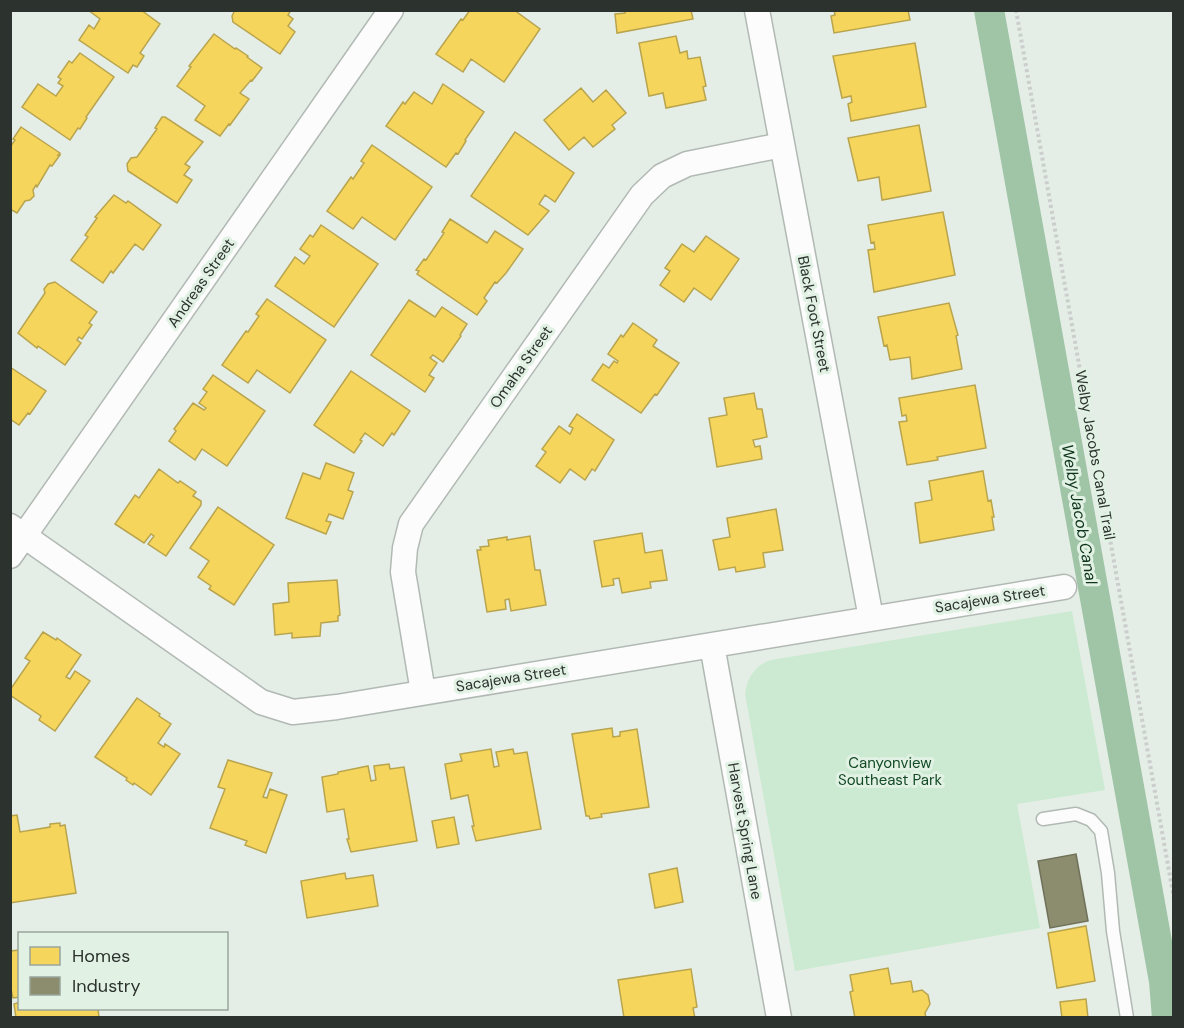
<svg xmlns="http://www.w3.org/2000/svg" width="1184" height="1028" font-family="'DM Sans',sans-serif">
<rect width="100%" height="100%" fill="#e4eee6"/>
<path fill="#cbead1" d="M1072,611L1105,790L1017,804L1040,928L795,971L745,694C747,678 755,665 771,660Z"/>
<path fill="#f6d55c" stroke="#b9a44e" stroke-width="1.5" d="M141,10L160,24L140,53L144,56L137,67L133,65L128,73L79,40L89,25L94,29L100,19L88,10Z
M235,10H291L288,15L293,19L288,26L295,32L280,54L233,22L232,16Z
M470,10H514L540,29L504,82L471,59L463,72L436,54L461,19L463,20Z
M624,10H691L693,19L617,33L615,14L625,13Z
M834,10H908L910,20L834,33L831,16L835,15Z
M214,34L235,49L236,48L248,56L247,57L262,68L252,81L251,80L240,93L249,99L230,125L229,124L220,136L195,120L205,106L177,86L191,67L189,66Z
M676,36L680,53L687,51L688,59L700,57L706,86L703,87L706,100L666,108L663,93L649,96L639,43Z
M915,43L926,107L851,121L848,104L852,102L851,96L842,98L833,56Z
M80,53L114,77L86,117L87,118L80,129L78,128L70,140L22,107L38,84L56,96L63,86L58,83L61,79L58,77L69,61L72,63Z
M443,84L484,112L465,140L466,141L458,154L456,153L446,167L386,126L403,102L405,104L414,92L432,104Z
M581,88L593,102L606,90L626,113L612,125L615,129L593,147L584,137L569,150L544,120Z
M162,117H165L203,142L185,164L190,167L184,175L192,180L177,203L128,171L127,164L131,158L137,157L157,129L155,128Z
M919,125L931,191L882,200L879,177L858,181L848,138Z
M21,127L60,153L58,155H60L52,166L50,165L37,187L36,185L33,190L34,196L30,200L25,201L17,213L10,209V147L15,140L13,139Z
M515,132L574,173L555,202L545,195L539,204L549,211L528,235L471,196Z
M372,145L432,187L395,240L362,217L353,229L327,211L351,177L353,179L364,163L361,161Z
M114,195L126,203L128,201L161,225L143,250L135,244L113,273L111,271L103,283L71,260L88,237L85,235L97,218L95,217Z
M943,212L955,275L874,292L868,250L875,249L874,242L871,243L868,225Z
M450,219L487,243L495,231L523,249L506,273L497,283L495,282L484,298L487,301L477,315L417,274L419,271L416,270L424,259L426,260L444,233L442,232Z
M321,225L378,264L334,327L275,286L295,257L304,264L310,256L300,249L310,235L313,237Z
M706,236L739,259L711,300L694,288L684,302L660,285L670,271L665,268L682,244L694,252Z
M55,282L97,312L89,323L92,325L82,339L79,337L77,340L81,343L65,365L38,346L37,348L18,333L45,293L44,289L48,284Z
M267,299L326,340L290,393L257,370L248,383L222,365L246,331L248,332L259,316L256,314Z
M409,300L435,317L442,307L467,324L460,335L461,336L443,362L433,355L430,358L437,363L429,375L434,378L425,392L371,355Z
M949,303L958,335L956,336L962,369L912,379L910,357L890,360L887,345L884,346L878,317Z
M633,323L657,340L653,346L679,363L657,395L655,394L641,413L592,380L603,364L609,368L614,361L617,363L618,361L608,354L621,335L623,337Z
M10,367L46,391L30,414L28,413L19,425L10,419Z
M351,371L410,411L394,435L392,433L383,446L365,433L360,440L362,441L354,453L314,425Z
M213,375L265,411L227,466L202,449L195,460L169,441L176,431L174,429L193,403L204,410L206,408L199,403L207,392L203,389Z
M975,385L986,448L937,457L938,460L907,465L899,422L907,421L906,415L902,416L899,398Z
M754,393L757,409H762L767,437L753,440L755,447L760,446L762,459L717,467L709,418L727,415L724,398Z
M577,414L614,440L595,471L592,469L585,480L570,469L560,483L536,466L546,452L542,449L559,426L570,434L573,428L569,426Z
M326,463L354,473L348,490L353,492L343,519L329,514L326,521L331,522L326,534L286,518L303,473L320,479Z
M159,469L178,483L180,481L196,492L193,496L201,501V505L166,556L148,544L154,536L151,534L144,543L115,524L135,495L139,498Z
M983,471L988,501L991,500L994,517H992L994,530L920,543L915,503L932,500L929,481Z
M218,507L274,545L234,605L209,589L211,586L198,577L209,561L190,548Z
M776,509L783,550L763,553L765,567L736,572L735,567L719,570L713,540L730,537L727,518Z
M642,533L645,553L662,550L667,580L650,582L651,588L622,593L619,578L613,579L614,585L602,587L594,541Z
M530,536L535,570H540L546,605L511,611L509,599L505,600L506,609L487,612L477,550H481L480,547L489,546L488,540L507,537V540Z
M337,580L340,615L338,616V621L321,623L320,636L292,638V633L275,635L273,604L289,602L288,583Z
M43,632L56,640L57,638L81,655L66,677L70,679L75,671L90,681L55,731L39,720L41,716L10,695V690L30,661L25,658Z
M137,698L160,714L159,716L171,724L158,743L164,747L165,744L180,754L151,795L134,783L133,785L126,780L127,778L95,757Z
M612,728L613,737L620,736V732L637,729L649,807L601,814L602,817L590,819L589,816H586L572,734Z
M491,749L494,767L499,766L496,752L513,749L514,754L527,752L541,829L476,841L472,826H474L468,795L451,799L445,764L462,761L460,754Z
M228,760L272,773L263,797L267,798L270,789L287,795L266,853L245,845L247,841L210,828L225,789L218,787Z
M389,764L390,769L404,767L417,841L351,852L347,839H349L344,809L327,812L322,777L338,774V772L368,766L371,781L376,780L374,766Z
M17,815L20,832L50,827V824L60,823V826L65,825L76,893L10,903V816Z
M454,817L459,844L437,848L432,821Z
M677,868L683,902L655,908L649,874Z
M345,873L346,879L373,875L378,906L307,918L301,881Z
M1086,926L1095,981L1057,988L1048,933Z
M20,950V997L13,998L10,985V951Z
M888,968L891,984L911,981L913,992L922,990L928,995L930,1004L925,1013L926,1018H855L850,992L853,991L850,975Z
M691,969L697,1007L693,1008L695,1018H624L618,980Z
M1086,999L1088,1018H1062L1060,1002Z
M20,1002V1008H98L99,1018H16L14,1004Z"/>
<path fill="#8c8c6e" stroke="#6f715a" stroke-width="1.5" d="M1076,854L1088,921L1050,928L1038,861Z"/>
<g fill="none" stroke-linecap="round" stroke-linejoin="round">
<path stroke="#9fc4a6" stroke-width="30" d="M989,10L1164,981L1167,1018"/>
<g stroke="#b2b9b4" stroke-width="15">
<path id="lane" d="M1043,819L1076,814L1091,820L1101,831L1108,873L1113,931L1127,1018"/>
</g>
<g stroke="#b2b9b4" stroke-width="27">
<path id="street" d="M757,10L871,618
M10,526L261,702L293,712L337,707L1064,587
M10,556L391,10
M712,645L779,1018
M423,692L403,572L405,548L411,524L642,195L662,176L687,164L782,145"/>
</g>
<path stroke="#cbcecc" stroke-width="4" stroke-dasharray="3 3" stroke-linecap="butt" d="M1016,10L1174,899"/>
<use href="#lane" stroke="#fbfcfb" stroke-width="12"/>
<use href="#street" stroke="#fbfcfb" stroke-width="24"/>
</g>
<g text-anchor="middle" stroke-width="6" stroke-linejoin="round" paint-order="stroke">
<g font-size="15" fill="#2c322d" stroke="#e1f1e4">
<text transform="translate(201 283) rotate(-55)" y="5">Andreas Street</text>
<text transform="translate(814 314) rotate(79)" y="5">Black Foot Street</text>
<text transform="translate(521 367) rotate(-55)" y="5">Omaha Street</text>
<text transform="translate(1095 455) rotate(80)" y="5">Welby Jacobs Canal Trail</text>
<text transform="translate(990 599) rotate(-9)" y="5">Sacajewa Street</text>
<text transform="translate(511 678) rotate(-9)" y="5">Sacajewa Street</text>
<text transform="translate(745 831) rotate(80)" y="5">Harvest Spring Lane</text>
</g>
<g font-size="15" fill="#134a25" stroke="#e1f1e4">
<text x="890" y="768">Canyonview<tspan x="890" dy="17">Southeast Park</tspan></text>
</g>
<g font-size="16" font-style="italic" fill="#0d3319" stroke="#e1f1e4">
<text transform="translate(1080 514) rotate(80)" y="6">Welby Jacob Canal</text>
</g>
</g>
<rect width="1184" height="1028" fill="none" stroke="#2c322d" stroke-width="24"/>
<rect x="18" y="932" width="210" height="78" fill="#e1f1e4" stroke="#99a59b" stroke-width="1.5"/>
<rect x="30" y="947" width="30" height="18" fill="#f6d55c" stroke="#99a59b" stroke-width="1.5"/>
<text x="72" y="962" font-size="18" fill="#2c322d">Homes</text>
<rect x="30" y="977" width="30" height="18" fill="#8c8c6e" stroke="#99a59b" stroke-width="1.5"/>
<text x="72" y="992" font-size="18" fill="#2c322d">Industry</text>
</svg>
